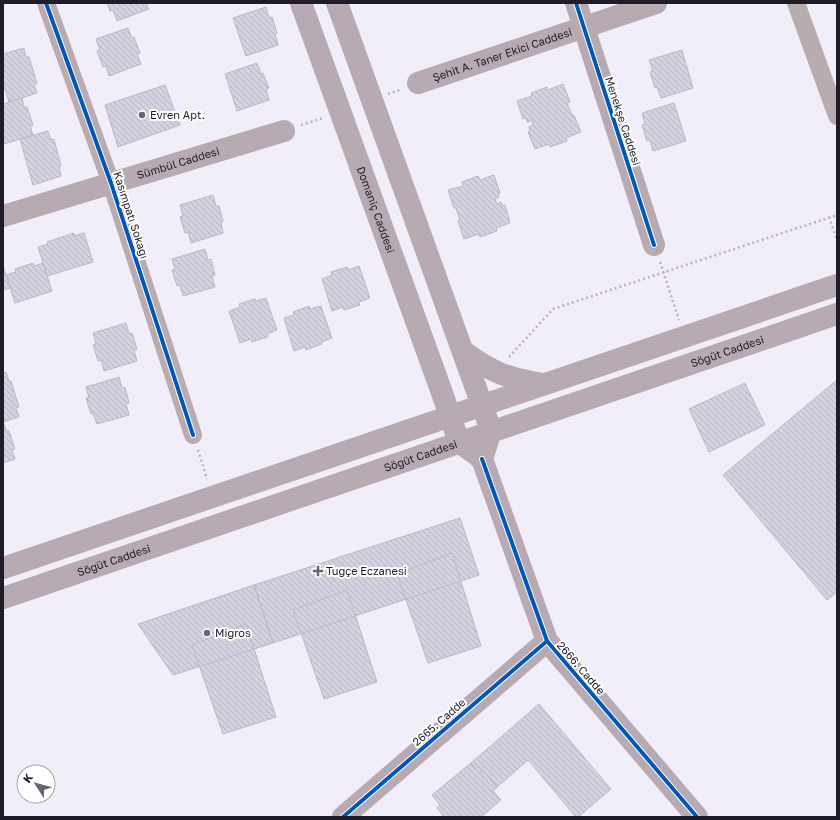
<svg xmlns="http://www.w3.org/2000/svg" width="840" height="820" font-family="'Golos Text',sans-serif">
<defs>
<pattern id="building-back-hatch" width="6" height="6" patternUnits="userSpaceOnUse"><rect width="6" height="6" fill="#d6d1e1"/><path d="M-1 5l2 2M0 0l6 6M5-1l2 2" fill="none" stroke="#b7b3c1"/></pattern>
</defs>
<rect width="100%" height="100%" fill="#f1eef9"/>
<path fill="url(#building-back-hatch)" stroke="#bbb8c4" d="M107,3H146L149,9L117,21L113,10L110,11Z
M266,7L269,18L272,17L277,33L275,34L278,45L246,56L233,18Z
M128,28L132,38L134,37L140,53L137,54L141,64L109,76L106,66L103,67L97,51L100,50L96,39Z
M24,48L26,57H29L37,83L34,84L37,93L9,102L3,83V54Z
M682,50L693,88L661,98L657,87L655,88L650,72L653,71L649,60Z
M257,63L261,74L263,73L269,88L266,89L269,100L237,111L225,74Z
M563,84L570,102L567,103L572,115H574L581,132L566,138L567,141L550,147L549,144L535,149L528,132L530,131L529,127L533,125L532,121L527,122L526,118L523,119L517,101L532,96L531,93L547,87L548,90Z
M165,85L180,125L118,147L105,105Z
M22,98L24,107H27L33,125L30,126L33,135L4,144L3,139V104Z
M674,103L686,141L653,151L650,140L647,141L642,125L645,124L642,113Z
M48,131L51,140L54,139L61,166L59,167L61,176L33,185L20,139Z
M494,175L500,193H498L499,197L495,199L497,204L501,202L502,206L505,205L510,223L496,228L497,231L480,237L479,234L464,239L458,221L460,220L456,208H454L448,190L463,186L462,182L478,176L480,180Z
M213,195L216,206H219L223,221L221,223L223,233L191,243L188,232L185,233L180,217L183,216L180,205Z
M74,233V236L84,233L93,262L47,276L38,247L48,244L47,242Z
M205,249L208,260L211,259L215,275L212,276L215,287L183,296L180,285L177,286L172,270L175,269L172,259Z
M33,263L34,266L43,263L52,291L15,303L6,275L16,272L15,269Z
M3,265L10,288L3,290Z
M359,266L370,298L359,302L360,305L344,310L343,307L332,311L322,279L332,275L331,272L347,267L348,270Z
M266,298L277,330L267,334L268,337L252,342L251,339L240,343L229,311L240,307L239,304L255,299L256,301Z
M309,306L310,309L321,306L332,338L321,342L322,344L306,350L305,347L294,351L284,318L294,315L293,312Z
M126,323L129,334L132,333L137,349L134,350L137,361L104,371L101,360L98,361L93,345L96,344L93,333Z
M6,372L9,381H11L19,407L16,408L19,417L3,422V373Z
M119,377L122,388L125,387L129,403L126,404L129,415L97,424L93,413L91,414L86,398H89L86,387Z
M837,380V592L827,600L723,475Z
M745,383L765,425L709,452L689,409Z
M3,422L7,431H9L15,449L12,450L15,459L3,463Z
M460,518L479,575L273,643L254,585Z
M452,553L481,646L428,663L397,574Z
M254,585L273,643L173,675L138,624Z
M347,590L377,682L324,699L293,610Z
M246,624L276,717L223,734L192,645Z
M539,704L611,789L578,817H576L528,760L497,787L483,770L479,773L471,763Z
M471,763L479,773L483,770L497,787L493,791L501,800L481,817H444L437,808L440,805L432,795Z"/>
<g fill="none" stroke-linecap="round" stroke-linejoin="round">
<path stroke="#bbb2b9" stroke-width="2.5" stroke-dasharray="2 3" stroke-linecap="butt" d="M388,94L400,90
M301,125L323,118
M829,217L837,240
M660,262L679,320
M509,357L553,309L837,215
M198,450L207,479"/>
<path stroke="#b9acb1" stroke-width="18" d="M46,3L111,183L193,435
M796,3L837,116"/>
<g stroke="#b7aab2" stroke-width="22">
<path id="s1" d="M301,3L441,390L459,442L482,459L491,431"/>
<path d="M337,3L487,419"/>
<path d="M576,3L654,245"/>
<path id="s2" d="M418,83L656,3"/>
<path id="s3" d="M3,216L284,131"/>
<path d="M464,352C493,373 507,378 542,384"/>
<path d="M482,459L547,641L697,817"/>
<path d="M3,568L837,285"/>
<path id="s4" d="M3,598L837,314"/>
<path d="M343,817L547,641"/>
</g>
<g stroke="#fff" stroke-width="6">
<path id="cycleway" d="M46,3L111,183L193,435
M576,3L654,245
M482,459L547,641L697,817
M343,817L547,641"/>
</g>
<use href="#cycleway" stroke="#0057b8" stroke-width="4"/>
</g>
<g fill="#686571" stroke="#fff" stroke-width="1.5">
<circle cx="142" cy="115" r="4"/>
<path d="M316 565h4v4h4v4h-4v4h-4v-4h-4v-4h4z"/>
<circle cx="207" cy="633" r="4"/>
</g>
<g text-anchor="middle" stroke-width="4" stroke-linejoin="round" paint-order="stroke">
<g font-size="11" fill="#1f1b28" stroke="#fff">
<text dy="4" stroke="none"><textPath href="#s2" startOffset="89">Şehit A. Taner Ekici Caddesi</textPath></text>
<text transform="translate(623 121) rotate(72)" y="4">Menekşe Caddesi</text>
<text dy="4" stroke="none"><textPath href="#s3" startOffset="183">Sümbül Caddesi</textPath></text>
<text dy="4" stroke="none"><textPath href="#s1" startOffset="220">Domaniç Caddesi</textPath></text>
<text transform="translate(131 215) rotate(72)" y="4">Kasımpatı Sokağı</text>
<text dy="4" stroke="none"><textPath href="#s4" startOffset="765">Söğüt Caddesi</textPath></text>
<text dy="4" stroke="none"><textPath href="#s4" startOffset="441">Söğüt Caddesi</textPath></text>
<text dy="4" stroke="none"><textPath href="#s4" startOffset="117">Söğüt Caddesi</textPath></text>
<text transform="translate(581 668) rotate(49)" y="4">2666. Cadde</text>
<text transform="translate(439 722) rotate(-41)" y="4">2665. Cadde</text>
</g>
<g font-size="11" fill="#1f1b28" stroke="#fff" text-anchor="start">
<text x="150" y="119">Evren Apt.</text>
<text x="326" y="575">Tuğçe Eczanesi</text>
<text x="215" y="637">Migros</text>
</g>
</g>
<rect width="840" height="820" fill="none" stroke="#1f1b28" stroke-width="8"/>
<g transform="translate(36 784) rotate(306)"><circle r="19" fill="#ffffff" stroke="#a5a4a9"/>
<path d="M0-3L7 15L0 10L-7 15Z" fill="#686571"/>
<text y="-6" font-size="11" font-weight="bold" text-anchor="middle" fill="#1f1b28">K</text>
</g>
</svg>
